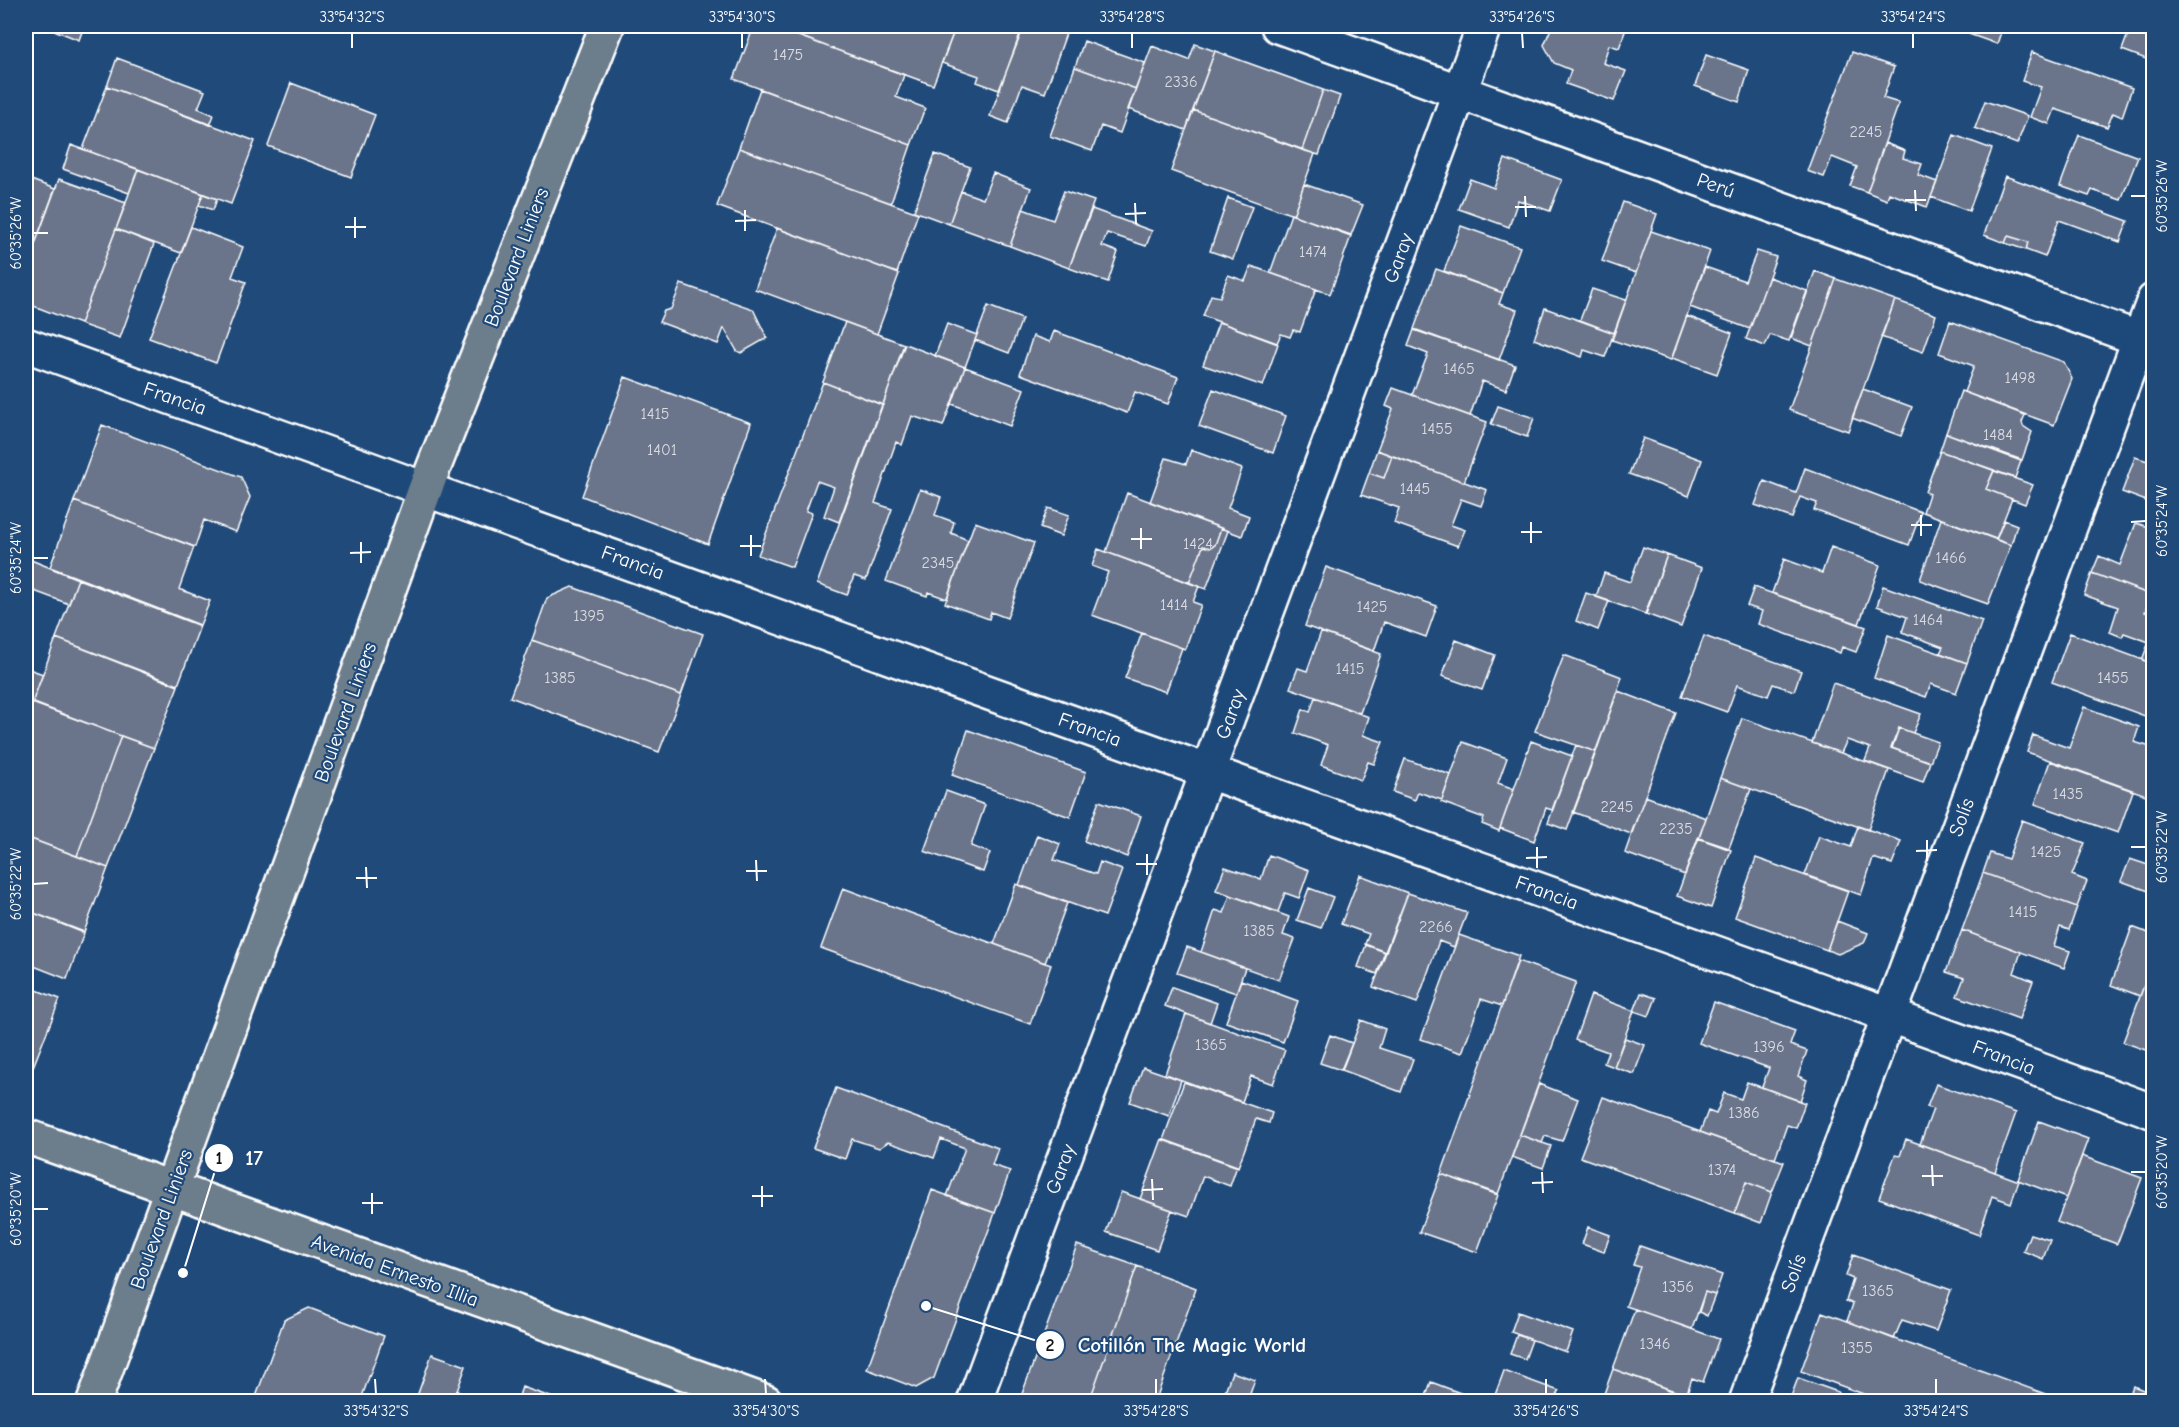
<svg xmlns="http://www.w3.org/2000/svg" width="2179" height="1427" font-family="'Comic Neue',sans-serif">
<rect width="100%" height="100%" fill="#1f4a7a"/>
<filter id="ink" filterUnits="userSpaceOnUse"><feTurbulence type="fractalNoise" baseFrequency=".0167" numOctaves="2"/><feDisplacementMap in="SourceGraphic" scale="12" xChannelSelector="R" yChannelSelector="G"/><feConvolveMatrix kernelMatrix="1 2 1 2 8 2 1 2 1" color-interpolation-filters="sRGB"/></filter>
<g filter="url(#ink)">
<path fill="#6b748b" stroke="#fff" stroke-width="1.5" d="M44,26H84L79,40Z
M754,26H772L904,75L896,97L925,108L911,145L734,79Z
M771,26H793L790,33Z
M793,26H956L933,85L790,33Z
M956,26H1024L999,90L977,82L979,76L942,63Z
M1023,26H1060L1068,28L1045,93L1022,85L1008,123L990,116Z
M1552,26H1627L1619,48L1609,45L1603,63L1626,71L1614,101L1566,84L1571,70L1554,63L1544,45Z
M1972,26H2003L1997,44L1969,34Z
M2131,26L2154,28V62L2122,50Z
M1084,41L1145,63L1136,89L1075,67Z
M1195,44L1215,51L1186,130L1128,109L1152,46L1189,60Z
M1215,51L1323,90L1302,150L1193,110Z
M1852,52L1894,67L1883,98L1899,103L1867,192L1850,186L1857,167L1832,157L1824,177L1807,171Z
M2032,52L2132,88L2122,117L2113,113L2107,127L2055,109L2049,124L2030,117L2041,87L2022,81Z
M1706,55L1749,70L1739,102L1695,86Z
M117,58L205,91L198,108L214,115L210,125L107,86Z
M1075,67L1136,89L1120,133L1101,126L1092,151L1050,136Z
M291,83L375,115L351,177L268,146Z
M107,86L255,141L231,204L83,149Z
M760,89L911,145L891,203L739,148Z
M1323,90L1340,96L1319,155L1302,150Z
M1985,101L2028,116L2017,144L1975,128Z
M1193,110L1315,154L1293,215L1171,171Z
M1954,135L1992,149L1969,211L1931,197Z
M2079,135L2138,157L2121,200L2092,190L2089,196L2060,186Z
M1885,143L1905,151L1903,158L1922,164L1918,175L1937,182L1927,207L1889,193L1887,200L1867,192Z
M71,145L138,169L129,193L63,169Z
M739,148L918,213L897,273L717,206Z
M935,154L970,167L949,224L914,211Z
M1505,159L1562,180L1550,211L1518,200L1509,227L1459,209L1470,179L1494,188Z
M138,169L203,194L181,253L116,229Z
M993,173L1031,188L1010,246L949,224L961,191L983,199Z
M2005,176L2128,221L2120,242L2059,220L2045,257L2026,250L2028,242L2008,236L2005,243L1984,235Z
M26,178L55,189L26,268Z
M59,179L126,203L80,324L26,303V269Z
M1304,184L1363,205L1351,235L1293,215Z
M1064,191L1094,201L1069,268L1010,246L1023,209L1053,220Z
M203,194L217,199L213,210L199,205Z
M1228,198L1252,207L1233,259L1210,251Z
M1623,202L1657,214L1636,273L1602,261Z
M1092,209L1152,231L1146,246L1107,233L1102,246L1118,252L1108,282L1069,268Z
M1291,214L1351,236L1330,294L1270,273Z
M1461,226L1520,247L1503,293L1444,271Z
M191,227L243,247L232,277L246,282L216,363L149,338Z
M777,228L899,274L877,334L755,289Z
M116,229L154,244L120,338L80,324Z
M1651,231L1710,251L1671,360L1612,340Z
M2008,236L2028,242L2026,250L2005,243Z
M1757,251L1776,257L1750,329L1690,307L1705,267L1745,281Z
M1251,266L1316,289L1300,332L1293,330L1290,337L1281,334L1277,343L1203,316L1211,295L1220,297L1228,275L1245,281Z
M1436,269L1503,293L1499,304L1517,310L1499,360L1414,329Z
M1815,271L1836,279L1812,346L1791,338Z
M1769,277L1807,291L1789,341L1770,335L1765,346L1746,339Z
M1836,279L1895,300L1848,431L1789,410Z
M681,284L753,309L767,338L741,353L737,351L724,328L718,344L659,322L664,311L671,309Z
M1592,289L1626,300L1614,333L1580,320Z
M1895,300L1936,315L1923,352L1881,337Z
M988,306L1022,319L1009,353L975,340Z
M1545,308L1614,333L1605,357L1584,350L1582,357L1534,339Z
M1687,316L1732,333L1717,374L1672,358Z
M1950,321L2064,362L2072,379L2054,425L1964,392L1974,366L1939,353Z
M845,322L904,344L883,405L823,382Z
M1219,322L1278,344L1263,386L1203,365Z
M947,324L977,335L965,367L935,356Z
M1414,330L1515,365L1506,390L1482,381L1470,416L1412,395L1428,354L1408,346Z
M1054,331L1178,377L1168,404L1135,392L1127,413L1020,374L1033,336L1050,342Z
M905,344L965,367L943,426L912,416L902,445L896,442L875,503L892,509L866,580L854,576L847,595L817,584Z
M965,367L1024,389L1010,426L952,404Z
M625,377L751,423L708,544L582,496Z
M823,382L882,405L839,522L824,516L834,487L817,481L806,511L812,513L792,567L758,555Z
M1393,388L1487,422L1464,482L1377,450L1393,409L1386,406Z
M1213,389L1286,416L1273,453L1199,426Z
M1863,389L1912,407L1901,436L1852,418Z
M1961,391L2025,415L2022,422L2023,426L2032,432L2022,460L1946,433Z
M1498,406L1534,418L1527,437L1491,424Z
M102,425L241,477L250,497L236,532L204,520L195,547L74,501Z
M1946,433L2021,461L2015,478L1940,451Z
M1643,438L1702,460L1689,496L1629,474Z
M1191,450L1242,469L1228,508L1249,516L1242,536L1150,502L1166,458L1186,464Z
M1377,450L1392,456L1384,478L1369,473Z
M1940,451L1994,470L1986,489L2012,499L1996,539L1923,512L1929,494L1925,492Z
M1392,456L1487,490L1481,506L1461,499L1451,525L1465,530L1458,546L1394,523L1399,508L1361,495L1369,473L1384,478Z
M2135,457L2154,463V504L2122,492Z
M1805,468L1921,512L1909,545L1814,510L1817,503L1800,497L1792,518L1755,505L1764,481L1796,493Z
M1994,471L2033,485L2025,504L1986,489Z
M920,489L941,497L935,515L954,522L951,533L968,540L947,599L928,592L927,596L886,581Z
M1127,493L1221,528L1215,545L1210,548L1203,546L1189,583L1106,552Z
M74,501L194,547L179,589L210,601L200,625L50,567Z
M1048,508L1069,515L1061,536L1040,528Z
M1941,519L2011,545L1988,604L1920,580Z
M2004,520L2017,525L2011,545L1996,540Z
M975,522L1034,543L1007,618L991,612L989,619L945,603Z
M2136,523L2154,529V596L2092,573L2099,556L2120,565Z
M1221,528L1228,531L1206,589L1189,583L1203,546L1210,548L1215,545Z
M1643,547L1667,555L1645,614L1596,597L1604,573L1630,582Z
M1831,547L1880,565L1859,624L1772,593L1784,559L1822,573Z
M1098,549L1199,586L1193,602L1201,605L1185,649L1092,615L1108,572L1092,566Z
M1667,555L1702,568L1681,627L1646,614Z
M26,558L78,579L69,604L26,588Z
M1326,567L1437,606L1426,637L1384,622L1374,651L1305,626Z
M2092,573L2151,595L2145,612L2154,615V664L2142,660L2149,642L2124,633L2122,637L2110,632L2118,607L2084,595Z
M78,579L200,626L178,685L56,638Z
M1883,586L1982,621L1967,663L1940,653L1943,647L1902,632L1907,617L1877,606Z
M572,587L703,634L681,695L532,640L547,598Z
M1754,587L1866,627L1856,652L1842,647L1840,653L1758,624L1762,611L1747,606Z
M1586,593L1609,601L1598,630L1576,621Z
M1321,632L1381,654L1360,713L1290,688L1298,668L1307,671Z
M1142,633L1182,648L1166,692L1125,678Z
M2070,633L2154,664L2153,719L2052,682Z
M1888,635L1967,663L1956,693L1931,684L1926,697L1874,678Z
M1704,636L1801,671L1794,691L1773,684L1768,696L1737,685L1727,712L1682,696Z
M56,638L178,686L154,748L32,703Z
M532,640L681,695L659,752L510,697Z
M1456,640L1495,655L1482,690L1442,676Z
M1564,655L1622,677L1596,752L1535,731Z
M26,668L43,674L32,703L26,701Z
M1833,683L1921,714L1913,733L1899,728L1891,748L1930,762L1923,782L1865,761L1870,748L1847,740L1841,753L1812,743Z
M1618,691L1676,713L1631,834L1573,812Z
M1315,697L1369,717L1363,735L1383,742L1374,764L1368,762L1361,780L1321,765L1328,745L1295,733L1303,709L1310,712Z
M26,700L121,736L77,856L26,837Z
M2084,707L2139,727L2134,742L2154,748V798L2027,752L2033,735L2069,748Z
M1742,718L1889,770L1868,830L1720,778Z
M1899,728L1938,742L1930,762L1892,748Z
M968,730L1086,772L1070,817L952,775Z
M121,736L154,748L108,868L77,856Z
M1531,741L1572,756L1552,810L1546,808L1534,841L1500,828Z
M1463,742L1507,758L1498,783L1514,789L1499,831L1482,824L1484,818L1441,802Z
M1576,745L1596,752L1567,830L1548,823Z
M1405,759L1451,775L1442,800L1418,792L1415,800L1393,792Z
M2050,761L2133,791L2118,833L2035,804Z
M1720,778L1751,789L1729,848L1699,838Z
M946,791L985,805L971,846L990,853L983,872L924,851Z
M1645,796L1706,818L1685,875L1625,853Z
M1099,801L1141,816L1127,857L1084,841Z
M2022,820L2085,843L2072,875L2087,881L2077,907L1983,873L1990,853L2008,859Z
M1858,826L1901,841L1892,864L1873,858L1861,895L1805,875L1819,836L1851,847Z
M1037,835L1060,844L1054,860L1096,874L1100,862L1122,870L1105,916L1019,885Z
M26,837L108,868L84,932L26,910Z
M1698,838L1731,850L1711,908L1677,896Z
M1269,855L1309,870L1299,898L1285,893L1278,912L1216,890L1225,867L1261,879Z
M1756,858L1848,891L1827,950L1735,917Z
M2130,859L2154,867V893L2121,881Z
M1983,873L2077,907L2069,930L2060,927L2054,946L2070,951L2064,968L1962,930Z
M1360,875L1408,893L1385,952L1365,944L1369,934L1341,924Z
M1016,884L1067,903L1045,963L994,944Z
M843,888L1051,965L1030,1024L821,948Z
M1309,888L1333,897L1321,928L1297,920Z
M1408,893L1467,913L1454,947L1439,941L1417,1003L1373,987Z
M1230,895L1289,917L1283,935L1295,939L1279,980L1201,952L1215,910L1224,913Z
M26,910L84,933L67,979L26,963Z
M1837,921L1868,933L1864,943L1838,954L1827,950Z
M2132,927L2154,935V959L2140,996L2111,985Z
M1962,930L2021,952L2014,973L2033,981L2019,1019L1957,996L1964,978L1946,972Z
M1459,935L1519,956L1502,1006L1481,999L1462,1053L1421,1039Z
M1366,945L1385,952L1377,974L1358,967Z
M1187,947L1245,968L1236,993L1177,973Z
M1518,961L1576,982L1498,1194L1441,1174Z
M2148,975L2154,977V1053L2123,1042Z
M1241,980L1298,1001L1283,1042L1226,1022Z
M26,986L60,999L31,1072L26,1075Z
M1172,987L1217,1003L1210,1023L1165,1006Z
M1641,993L1656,998L1649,1016L1634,1011Z
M1591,995L1634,1011L1614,1067L1604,1063L1608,1052L1575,1040Z
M1714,1002L1795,1031L1790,1045L1807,1051L1798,1076L1807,1080L1800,1101L1762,1087L1769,1068L1699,1043Z
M1186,1014L1285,1050L1273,1084L1251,1076L1242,1102L1165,1074Z
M1361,1020L1385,1029L1379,1048L1413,1059L1401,1092L1342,1070Z
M1330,1035L1352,1043L1341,1070L1320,1063Z
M1625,1038L1645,1045L1634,1074L1614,1067Z
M1143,1067L1181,1080L1169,1116L1130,1102Z
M1184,1082L1272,1113L1269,1123L1256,1119L1238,1167L1163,1140Z
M1747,1082L1805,1103L1796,1128L1787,1125L1775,1159L1700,1132L1708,1111L1716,1114L1724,1093L1741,1099Z
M1539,1084L1578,1099L1562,1141L1545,1136L1542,1143L1520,1135Z
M1936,1084L2016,1113L1995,1172L1920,1144L1933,1109L1927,1107Z
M836,1088L998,1148L992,1165L1010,1171L995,1213L947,1196L965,1148L941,1139L934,1158L888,1142L879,1148L852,1139L845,1159L813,1148Z
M1603,1097L1784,1162L1772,1192L1746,1182L1735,1213L1580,1157Z
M2039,1121L2088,1139L2066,1198L2018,1180Z
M1520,1135L1551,1146L1543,1168L1512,1157Z
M1162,1139L1237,1166L1230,1186L1203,1176L1189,1216L1140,1199Z
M1906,1139L2019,1181L2011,1203L1992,1196L1979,1235L1879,1198L1895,1155L1900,1156Z
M2082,1156L2142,1178L2117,1244L2057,1222Z
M1441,1174L1498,1195L1477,1252L1419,1232Z
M1746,1182L1772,1192L1761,1223L1735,1213Z
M932,1190L995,1213L934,1378L916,1388L867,1369Z
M1121,1192L1172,1210L1157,1250L1106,1232Z
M1588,1227L1610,1235L1604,1252L1582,1244Z
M2030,1234L2050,1240L2043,1259L2023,1251Z
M1077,1245L1137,1266L1089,1402H1019Z
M1640,1246L1722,1275L1715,1295L1705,1292L1692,1329L1626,1306L1640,1267L1633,1265Z
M1853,1255L1951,1290L1936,1331L1902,1320L1894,1339L1847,1321L1853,1304L1846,1301L1853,1279L1846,1276Z
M1137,1266L1196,1288L1155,1402H1089Z
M1705,1292L1715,1295L1707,1316L1699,1312Z
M309,1308L384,1336L360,1402H254L284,1320Z
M1635,1309L1719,1339L1703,1382L1692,1378L1686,1396L1613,1369Z
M1518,1312L1573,1332L1566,1352L1511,1332Z
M1822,1312L2067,1402H1885L1801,1371Z
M1517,1335L1532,1340L1525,1359L1510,1354Z
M432,1354L466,1366L453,1402H415Z
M1613,1369L1697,1399L1696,1402H1601Z
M1504,1371L1559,1391L1555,1402H1514L1495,1395Z
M1232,1372L1255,1380L1247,1402H1221Z
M1798,1378L1838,1392L1835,1402H1789Z
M1431,1382L1463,1394L1460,1402H1424Z
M2133,1386L2154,1394V1402H2127Z
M522,1387L556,1399L555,1402H517Z
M456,1391L485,1402H452Z
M1495,1395L1514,1402H1493Z"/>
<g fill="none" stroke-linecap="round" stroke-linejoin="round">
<g stroke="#fff" stroke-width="38">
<path id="minor" d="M1278,26L2154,344
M26,345C422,485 816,632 1212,773C1526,886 1841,996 2154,1112
M974,1402L1484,26
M1746,1402L2154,300"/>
</g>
<g stroke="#fff" stroke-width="38">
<path id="major" d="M26,1136L766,1402
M94,1402L426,487L607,26"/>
</g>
<use href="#minor" stroke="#1f4a7a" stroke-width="33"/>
<use href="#major" stroke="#6c7d8c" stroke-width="33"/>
</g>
</g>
<path fill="none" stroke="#fff" stroke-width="2" d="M352,33V48M742,33V48M1132,33V48M1522,33L1523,48M1913,33V48M1915,190L1916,211M1525,196L1526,217M2131,196H2146M1905,200H1926M1135,203L1136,224M1515,207H1536M745,210V231M1125,214L1146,213M355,217V238M735,221L756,220M345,227H366M33,233H48M1921,515V536M1531,522V543M2131,522L2146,521M1911,525H1932M1141,528V549M1521,532H1542M751,535V556M1131,539H1152M361,542V563M740,546H761M350,553L371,552M33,558H48M1927,840V861M1537,847V868M2131,847H2146M1916,851L1937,850M1147,854V875M1526,858L1547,857M756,860L757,881M1136,864H1157M366,867L367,888M746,871H767M356,878H377M33,884L48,883M1932,1165L1933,1186M1542,1172L1543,1193M2131,1172H2146M1922,1176H1943M1152,1179L1153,1200M1532,1183L1553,1182M762,1186V1207M1142,1190L1163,1189M372,1193V1214M752,1196H773M362,1203H383M33,1209H48M375,1379L376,1394M765,1379L766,1394M1156,1379V1394M1546,1379V1394M1936,1379V1394"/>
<g text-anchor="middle" stroke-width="4.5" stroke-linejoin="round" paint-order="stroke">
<g font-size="16" fill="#dadce2">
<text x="788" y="60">1475</text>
<text x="1181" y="87">2336</text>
<text x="1866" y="137">2245</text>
<text x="1313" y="257">1474</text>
<text x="1459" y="374">1465</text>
<text x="2020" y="383">1498</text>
<text x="655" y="419">1415</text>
<text x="1437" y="434">1455</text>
<text x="1998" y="440">1484</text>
<text x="662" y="455">1401</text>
<text x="1415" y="494">1445</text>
<text x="1198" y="549">1424</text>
<text x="1951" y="563">1466</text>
<text x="938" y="568">2345</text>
<text x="1174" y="610">1414</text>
<text x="1372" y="612">1425</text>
<text x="589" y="621">1395</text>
<text x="1928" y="625">1464</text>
<text x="1350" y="674">1415</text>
<text x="560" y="683">1385</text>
<text x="2113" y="683">1455</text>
<text x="2068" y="799">1435</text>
<text x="1617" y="812">2245</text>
<text x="1676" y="834">2235</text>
<text x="2046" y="857">1425</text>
<text x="2023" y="917">1415</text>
<text x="1436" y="932">2266</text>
<text x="1259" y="936">1385</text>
<text x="1211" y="1050">1365</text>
<text x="1769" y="1052">1396</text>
<text x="1744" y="1118">1386</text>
<text x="1722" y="1175">1374</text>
<text x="1678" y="1292">1356</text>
<text x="1878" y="1296">1365</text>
<text x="1655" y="1349">1346</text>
<text x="1857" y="1353">1355</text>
</g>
<g font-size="20" fill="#fff" stroke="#1f4a7a">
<text transform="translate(1716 185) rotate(20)" y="7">Perú</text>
<text transform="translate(516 257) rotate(-69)" y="7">Boulevard Liniers</text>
<text transform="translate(1398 258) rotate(-70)" y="7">Garay</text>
<text transform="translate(175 398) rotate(19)" y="7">Francia</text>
<text transform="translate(633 562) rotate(20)" y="7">Francia</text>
<text transform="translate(345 712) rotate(-70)" y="7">Boulevard Liniers</text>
<text transform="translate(1230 714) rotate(-70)" y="7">Garay</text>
<text transform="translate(1090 729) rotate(20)" y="7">Francia</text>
<text transform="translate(1961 817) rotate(-70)" y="7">Solís</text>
<text transform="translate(1547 892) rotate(20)" y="7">Francia</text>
<text transform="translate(2004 1057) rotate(21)" y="7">Francia</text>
<text transform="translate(1060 1169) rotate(-70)" y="7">Garay</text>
<text transform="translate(161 1219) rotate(-70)" y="7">Boulevard Liniers</text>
<text transform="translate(395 1270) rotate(20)" y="7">Avenida Ernesto Illia</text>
<text transform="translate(1793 1273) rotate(-70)" y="7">Solís</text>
</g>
</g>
<path fill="none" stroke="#fff" stroke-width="2" d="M183 1273L219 1158M926 1306L1050 1345"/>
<g fill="#fff" stroke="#1f4a7a" stroke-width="2">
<circle cx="183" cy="1273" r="6"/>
<circle cx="926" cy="1306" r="6"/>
<circle cx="219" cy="1158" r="15"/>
<circle cx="1050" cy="1345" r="15"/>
</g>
<g font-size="18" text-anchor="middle" font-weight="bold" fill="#111">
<text x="219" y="1164">1</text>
<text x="1050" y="1351">2</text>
</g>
<g font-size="21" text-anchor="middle" font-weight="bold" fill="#fff" stroke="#1f4a7a" stroke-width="4.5" stroke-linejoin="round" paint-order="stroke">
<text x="254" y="1165">17</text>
<text x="1192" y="1352">Cotillón The Magic World</text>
</g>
<rect width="2179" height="1427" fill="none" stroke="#1f4a7a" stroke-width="66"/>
<rect x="33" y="33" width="2113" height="1361" fill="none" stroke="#fff" stroke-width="2"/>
<g font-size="15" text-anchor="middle" fill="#fff">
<text x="352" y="22">33°54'32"S</text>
<text x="742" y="22">33°54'30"S</text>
<text x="1132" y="22">33°54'28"S</text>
<text x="1522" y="22">33°54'26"S</text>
<text x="1913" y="22">33°54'24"S</text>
<text transform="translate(2162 196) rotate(-90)" y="5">60°35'26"W</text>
<text transform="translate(16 233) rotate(-90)" y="5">60°35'26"W</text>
<text transform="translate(2162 521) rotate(-90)" y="5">60°35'24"W</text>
<text transform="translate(16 558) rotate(-90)" y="5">60°35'24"W</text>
<text transform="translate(2162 847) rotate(-90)" y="5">60°35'22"W</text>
<text transform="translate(16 884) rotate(-90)" y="5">60°35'22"W</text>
<text transform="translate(2162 1172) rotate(-90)" y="5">60°35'20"W</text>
<text transform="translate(16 1209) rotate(-90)" y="5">60°35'20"W</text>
<text x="376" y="1416">33°54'32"S</text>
<text x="766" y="1416">33°54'30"S</text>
<text x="1156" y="1416">33°54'28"S</text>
<text x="1546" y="1416">33°54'26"S</text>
<text x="1936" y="1416">33°54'24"S</text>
</g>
</svg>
